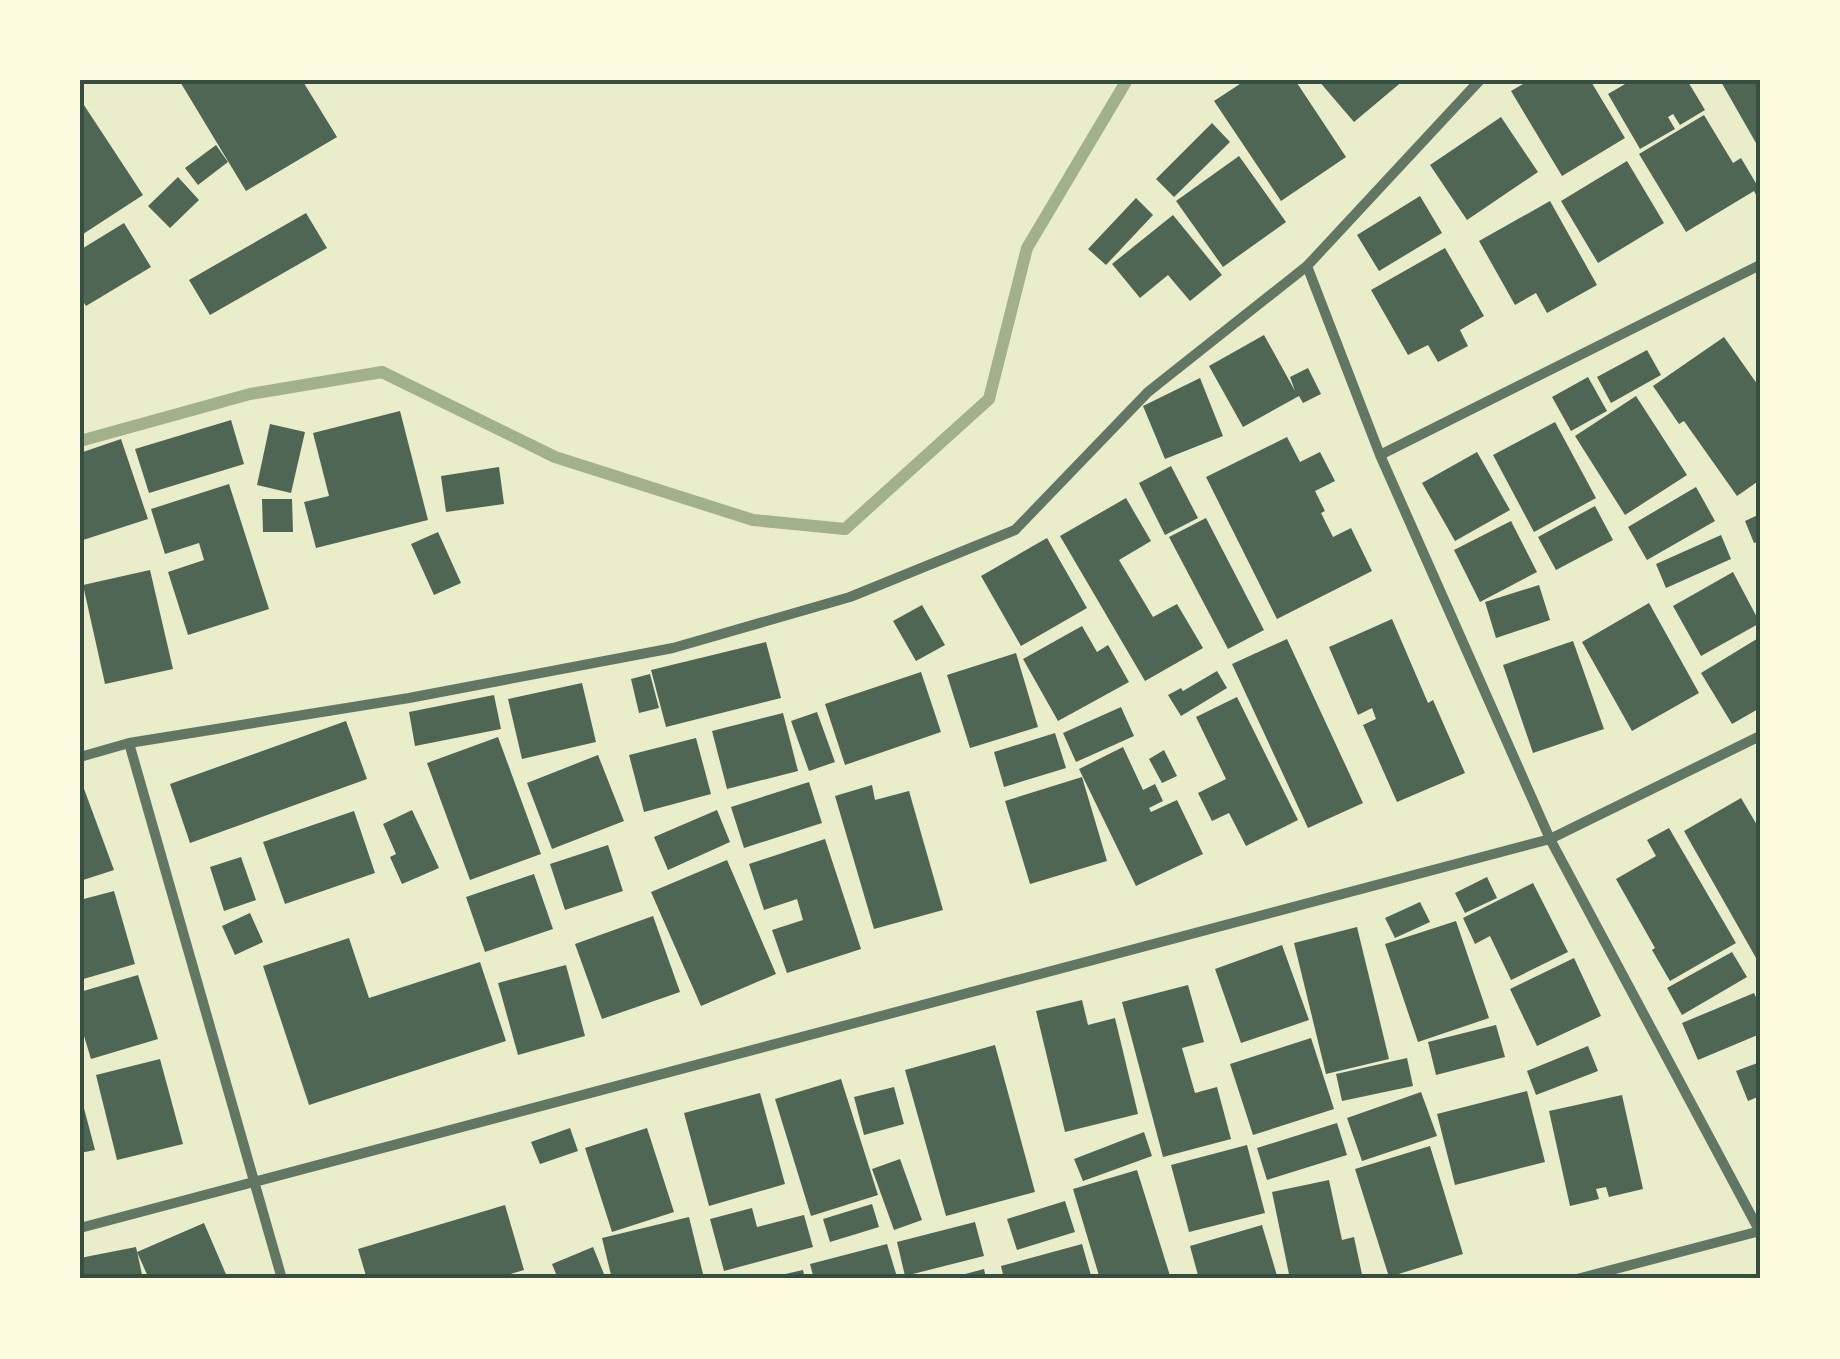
<svg xmlns="http://www.w3.org/2000/svg" width="1840" height="1359" font-family="Bitter,serif">
<rect width="100%" height="100%" fill="#e9edc9"/>
<g fill="none" stroke-linecap="round" stroke-linejoin="round">
<path stroke="#a3b18a" stroke-width="12" d="M80,441L250,394L382,372L555,457L753,520L845,529L989,399L1027,248L1127,80"/>
</g>
<path fill="#4f6655" d="M179,80H302L337,137L246,191Z
M1246,80H1295L1346,157L1281,201L1214,101Z
M1318,80H1404L1354,122Z
M1530,80H1590L1625,138L1562,176L1511,91Z
M1632,80H1687L1705,110L1680,125L1673,114L1668,117L1675,129L1640,149L1608,94Z
M1720,80H1760V150Z
M80,99L143,195L80,236Z
M1704,115L1733,163L1741,158L1760,190V202L1754,191L1686,232L1639,154Z
M1501,117L1538,172L1467,220L1430,165Z
M1212,123L1230,142L1174,197L1156,179Z
M216,145L228,162L198,185L185,168Z
M1239,156L1286,222L1223,267L1176,201Z
M1627,161L1664,223L1598,263L1561,201Z
M178,177L199,200L170,228L148,206Z
M1420,196L1442,233L1379,271L1357,235Z
M1136,198L1153,215L1106,265L1088,249Z
M1550,201L1597,285L1547,313L1536,293L1515,305L1479,241Z
M306,213L327,248L210,315L189,280Z
M1173,215L1222,275L1190,301L1168,275L1140,298L1112,264Z
M124,223L151,267L86,306L80,296V250Z
M1445,248L1484,316L1460,330L1468,346L1438,362L1428,345L1408,355L1371,290Z
M1264,335L1295,391L1290,377L1308,368L1321,394L1303,403L1299,396L1243,427L1209,366Z
M1724,337L1760,388V480L1737,496L1684,421L1679,424L1653,386Z
M1647,350L1661,375L1611,403L1597,377Z
M1588,377L1607,411L1571,431L1552,397Z
M1200,378L1223,436L1165,459L1143,406Z
M1636,396L1687,475L1625,515L1575,436Z
M400,411L428,520L316,548L304,502L329,496L313,433Z
M231,420L244,464L149,493L135,449Z
M1555,422L1596,498L1534,532L1493,455Z
M270,424L305,432L291,493L257,485Z
M1287,437L1300,462L1320,452L1335,481L1315,491L1325,511L1321,513L1333,537L1351,528L1372,571L1277,619L1206,477Z
M121,439L148,519L80,541V453Z
M1477,452L1510,510L1455,541L1422,483Z
M1171,466L1198,518L1165,535L1139,483Z
M499,467L504,504L446,512L441,476Z
M229,484L269,609L188,635L168,572L204,560L199,543L165,554L151,509Z
M1696,487L1715,521L1647,560L1628,527Z
M1126,498L1151,541L1119,560L1153,617L1177,604L1203,648L1145,681L1060,536Z
M262,499H292L293,532H263Z
M1595,506L1613,540L1556,570L1538,537Z
M1760,514V541L1754,543L1745,521Z
M1206,518L1264,630L1228,649L1169,537Z
M1511,521L1537,572L1480,602L1454,550Z
M438,532L461,583L434,595L411,544Z
M1721,535L1731,559L1666,588L1656,564Z
M1047,538L1087,608L1021,646L981,576Z
M150,570L173,669L105,684L83,585Z
M1733,572L1760,623L1701,656L1673,606Z
M1539,585L1550,620L1496,638L1485,602Z
M1649,603L1699,693L1632,731L1582,642Z
M922,605L945,645L916,661L893,621Z
M1392,619L1428,703L1433,700L1465,773L1397,802L1363,725L1376,719L1372,708L1358,715L1329,647Z
M1082,626L1097,652L1108,645L1129,682L1058,721L1023,659Z
M1760,637V708L1732,724L1701,673Z
M1287,639L1363,803L1308,828L1232,664Z
M1573,641L1604,729L1533,753L1503,665Z
M766,642L781,698L666,727L651,670Z
M1016,653L1038,727L970,748L947,675Z
M1217,671L1227,688L1181,716L1168,695L1181,688L1183,691Z
M921,672L941,732L845,765L825,704Z
M650,674L659,708L639,713L631,679Z
M582,683L596,742L522,759L508,699Z
M494,695L501,729L415,746L409,712Z
M1237,697L1298,820L1246,846L1229,813L1212,821L1198,793L1226,779L1196,717Z
M1121,707L1134,736L1076,762L1063,733Z
M817,712L835,762L809,771L791,721Z
M783,713L798,771L727,789L712,731Z
M346,721L367,779L190,843L170,784Z
M1055,733L1066,768L1004,787L994,752Z
M498,737L541,854L470,880L427,763Z
M696,738L711,794L644,812L629,755Z
M1123,747L1143,790L1155,784L1163,801L1149,808L1151,812L1177,800L1203,854L1136,886L1079,769Z
M1164,750L1177,776L1162,783L1149,759Z
M598,755L624,821L552,849L527,783Z
M1082,777L1107,861L1030,884L1005,801Z
M80,778L114,870L80,881Z
M809,782L822,823L744,848L731,807Z
M872,785L875,800L909,791L943,910L874,929L835,796Z
M1741,798L1760,830V965L1684,831Z
M412,810L439,868L402,884L390,857L396,854L383,824Z
M717,810L730,842L668,870L654,837Z
M354,811L375,873L285,904L263,842Z
M1669,828L1736,943L1670,981L1652,950L1655,948L1616,879L1656,856L1647,840Z
M825,839L861,949L787,973L772,930L803,920L797,899L764,910L749,864Z
M608,845L623,891L565,910L550,864Z
M241,857L256,900L224,911L210,867Z
M727,860L776,974L701,1006L651,892Z
M534,874L553,929L485,952L466,897Z
M1487,877L1497,898L1465,913L1455,893Z
M1533,883L1568,952L1511,980L1490,936L1475,944L1463,918Z
M114,891L135,964L80,980V900Z
M1420,902L1430,922L1395,938L1385,918Z
M250,913L263,942L235,955L222,926Z
M653,916L680,992L602,1019L575,944Z
M1456,921L1489,1018L1418,1042L1385,944Z
M1357,927L1389,1059L1326,1074L1294,943Z
M349,938L369,998L480,962L506,1041L309,1105L263,966Z
M1282,945L1309,1020L1241,1043L1215,969Z
M1732,952L1747,977L1682,1015L1667,988Z
M1574,958L1601,1016L1537,1046L1510,989Z
M566,965L585,1036L518,1055L498,983Z
M138,975L158,1039L91,1059L80,1023V992Z
M1188,985L1204,1042L1182,1048L1195,1093L1217,1087L1231,1139L1163,1157L1122,1002Z
M1754,993L1760,1006V1034L1698,1060L1682,1023Z
M1082,1000L1088,1025L1115,1018L1138,1114L1065,1132L1036,1011Z
M1496,1025L1505,1057L1436,1075L1428,1042Z
M1311,1038L1334,1109L1253,1135L1230,1064Z
M995,1045L1035,1192L946,1216L905,1070Z
M1588,1046L1598,1071L1536,1095L1527,1071Z
M1407,1058L1413,1086L1342,1101L1336,1074Z
M160,1059L183,1144L117,1160L96,1075Z
M1760,1062V1096L1748,1101L1736,1071Z
M841,1079L878,1195L811,1216L775,1099Z
M894,1087L904,1124L864,1135L854,1097Z
M1527,1091L1545,1162L1455,1185L1437,1114Z
M1421,1092L1437,1136L1362,1161L1347,1118Z
M760,1093L785,1184L709,1206L684,1113Z
M1622,1095L1643,1189L1609,1197L1606,1187L1596,1189L1599,1199L1570,1206L1549,1111Z
M81,1097L95,1150L80,1153V1098Z
M1337,1123L1347,1155L1267,1180L1257,1148Z
M570,1128L578,1151L540,1164L531,1142Z
M647,1128L674,1212L612,1232L585,1148Z
M1144,1132L1152,1156L1083,1181L1074,1159Z
M1247,1145L1265,1213L1189,1232L1171,1165Z
M1430,1146L1463,1254L1389,1277L1355,1169Z
M900,1159L922,1220L894,1230L872,1169Z
M1137,1170L1171,1279H1100L1073,1189Z
M1329,1180L1342,1240L1354,1237L1363,1279H1290L1272,1192Z
M1065,1201L1075,1232L1017,1250L1007,1219Z
M872,1204L879,1227L830,1242L823,1219Z
M505,1205L524,1270L494,1279H367L358,1249Z
M752,1208L757,1227L804,1215L813,1247L724,1271L710,1219Z
M689,1217L704,1278L612,1279L602,1238Z
M975,1222L984,1256L905,1276L897,1242Z
M204,1223L228,1279H149L137,1252Z
M1262,1225L1278,1279H1199L1190,1246Z
M887,1244L897,1277L814,1279L810,1264Z
M1082,1244L1092,1279H1004L1001,1266Z
M136,1247L143,1279H80V1258Z
M593,1247L606,1279H558L552,1264Z
M984,1269L986,1279H950V1278Z
M803,1270L805,1279H772V1277Z"/>
<g fill="none" stroke-linecap="round" stroke-linejoin="round">
<path stroke="#617663" stroke-width="10" d="M1307,266L1380,455L1550,839L1760,1232
M1380,455L1760,265
M129,743L282,1279
M80,757L129,743L409,698L673,648L850,597L1015,530L1148,392L1307,266L1480,80
M80,1228L1550,839L1760,736
M1577,1279L1760,1231"/>
</g>
<rect width="1840" height="1359" fill="none" stroke="#fefae0" stroke-width="165"/>
<rect x="82" y="82" width="1676" height="1194" fill="none" stroke="#344e41" stroke-width="4"/>
</svg>
